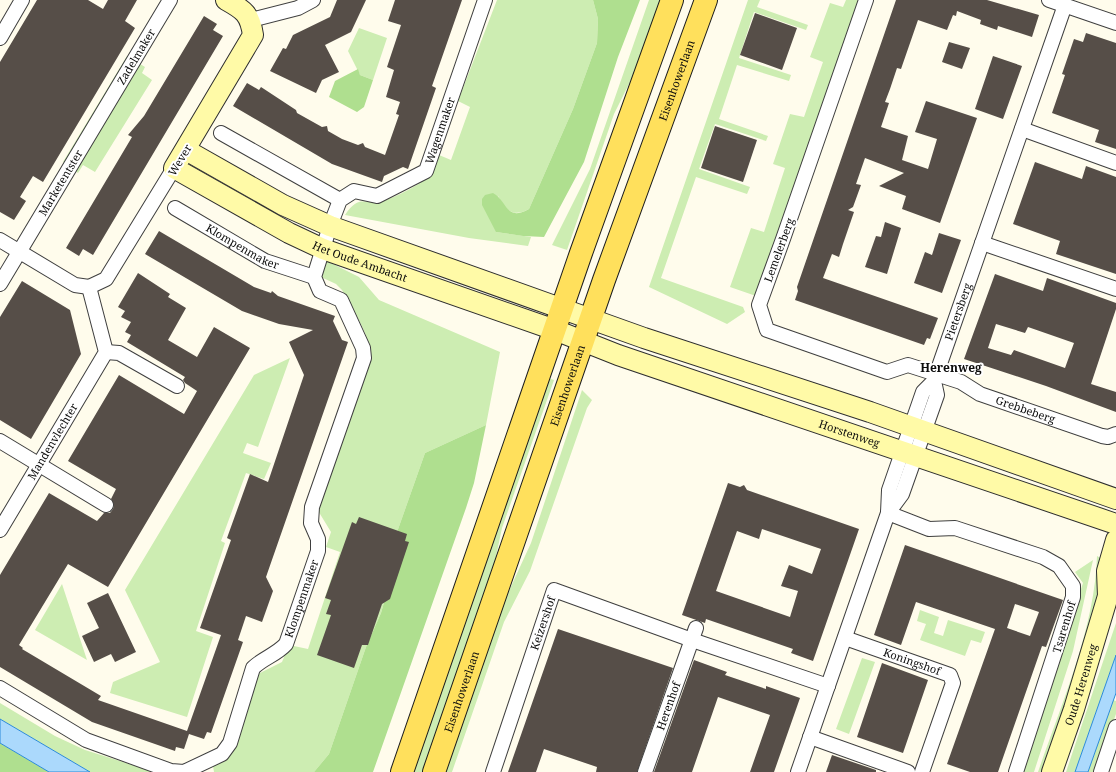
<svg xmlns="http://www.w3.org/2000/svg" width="1116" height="772" font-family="'Noto Serif',serif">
<rect width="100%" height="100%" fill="#fffcec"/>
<path fill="#cdedb2" d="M497,0H593L598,19L597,43L573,109L529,209C512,218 506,210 498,196L496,232L531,237L528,246L469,238L345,215C360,193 364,206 383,201C395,197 421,185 429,175C434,170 437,162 439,155L451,160L470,107L458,101Z
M649,0H662L642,58L614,114L567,250L552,245L590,169Z
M748,0H760L757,7L808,25L806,30L754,12L739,58L791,75L789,81L737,65L719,119L768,136L766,141L715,124L699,169L750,187L747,194L696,177L661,278L743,307L745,312L727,324L649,287Z
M846,0H859L756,296L730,287L751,228L764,232L785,168L773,164L790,114L804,117L823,62L810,57L830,3L843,7Z
M359,28L387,38L373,80L360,75L348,51Z
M127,56L145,67L142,73L152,80L95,172L83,165L78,173L63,162Z
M327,261L359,277L379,300L500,352L486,425L425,453L396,535L387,592L381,613L366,647L329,754L314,772H214L213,766L228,755L258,674L282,662L289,645L308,649L340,552L326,547L331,532L317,509L370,361C374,340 352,309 342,290L336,284L321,277Z
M290,358L258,447L247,443L243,453L271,463L264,479L246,473L221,541L225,543L196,631L213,637L187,717L110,693L113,682L160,662L125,590L254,375Z
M548,378L554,380L502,528L490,585L425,772H410Z
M582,390L592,400L587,408L530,571L504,622L452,772H442L496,619L531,543Z
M1097,556L1104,560L1091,626L1044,772H1038C1061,705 1095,628 1097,556Z
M1093,560L1073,651L1034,772H1020L1083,583L1075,572Z
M62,584L87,660L35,630Z
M920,610L939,617L934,633L943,636L948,620L985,632L981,643L971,640L965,656L920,640L926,624L917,621Z
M1116,623V655L1075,772H1066Z
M862,658L875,662L849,734L836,729Z
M1113,700L1116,701V714L1095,772H1088Z
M0,703L55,736L85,750L155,772H90L0,719Z"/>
<path fill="#afdf8f" d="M593,0H640L618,57L584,162L544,237L523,236L496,232L482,205V199L485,195L493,193C508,201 505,222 529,209L573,109L597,43L598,19Z
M358,69L360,75L373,80L364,107L357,112L329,97L335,81Z
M486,425L474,483L466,508L373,772H314L329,754L366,647L381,613L387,592L396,535L425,453Z
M0,743L5,746L49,772H0Z"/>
<path fill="#abd9fc" stroke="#2b8ad9" d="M1116,655V693L1088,772H1075Z
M0,719L90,772H49L0,743Z"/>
<path fill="#564e48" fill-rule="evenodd" d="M37,0H88L103,9L108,0H137L125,21L135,28L43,182L33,176L20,197L26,201L14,220L0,212V62Z
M337,0H366L351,32L325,45L339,72L322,80L316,93L270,71L283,48L286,49L293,35L330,17Z
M395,0H462L432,86L436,88L408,169L403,167L384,176L382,182L332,164L233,106L247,83L259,90L261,87L296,110L297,113L322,127L327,126L328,131L342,139L358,145L363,143L365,147L385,155L399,115L396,114L400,102L386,97L394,70L387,67L401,25L388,21Z
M896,0H987L1039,15L1032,37L998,26L997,30L980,24L981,20L957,11L956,16L953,15L947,30L918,20L901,69L897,68L890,89L885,102L889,103L881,127L908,136L902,160L928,169L937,139L915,132L926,101L977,118L940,223L902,209L906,196L879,186L904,173L865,158L856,184L861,185L853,207L848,210L854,212L843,244L839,257L832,254L823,278L938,318L930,339L927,338L924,345L795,300L798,291L797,287Z
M755,13L797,28L782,70L740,55Z
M204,16L217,24L213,30L223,36L93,255L83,249L79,256L66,248L132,137L128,135L144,116Z
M1086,33L1116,43V149L1095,142L1099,130L1052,113L1065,75L1062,74L1074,39L1083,42Z
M949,42L970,48L962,69L942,62Z
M993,56L1022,66L1003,119L975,109Z
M715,126L757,140L743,182L701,168Z
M1035,162L1082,179L1086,166L1116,177V274L1056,254L1060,241L1013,224Z
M885,222L901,228L887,274L865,267L876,236L881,237Z
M159,231L254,287L271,293L272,291L278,296L335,316L333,321L342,340L348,342L266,577L273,591L262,622L246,616L238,640L243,642L211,733L207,732L204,739L189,734L184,749L176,747L175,751L92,722L0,667V575L49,493L97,521L104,513H110L113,509L114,505L111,499L116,489L68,461L119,375L184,414L197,391L185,383L183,380L185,377L127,342L131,335L125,332L131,322L121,317L125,311L118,307L138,273L170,294L168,297L186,308L168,340L197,357L214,327L250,348L108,587L68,564L19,645L23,648L22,649L101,696L98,700L187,731L221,635L200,628L231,540L227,538L250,474L268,482L304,375L289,342L313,330L279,324L242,311L145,254Z
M939,233L961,240L942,293L914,283L925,252L932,255Z
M995,274L1043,291L1047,278L1116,303V309L1091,384L1116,392V412L1046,386L964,359ZM996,324L1025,333L1028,327L1074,343L1065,368L1014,350L1011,355L988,348Z
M22,281L70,310L81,354L31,439L0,420V317Z
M728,483L740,487L744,485L747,490L859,529L813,661L791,653L793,649L706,619L705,623L682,615ZM762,529L821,549L812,574L789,565L781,586L798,591L790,617L716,591L737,531L759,539Z
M359,517L407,534L405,541L409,542L390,599L382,604L368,645H362L354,668L317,655L331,615L326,614L331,600L325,598L352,522L356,524Z
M905,545L1063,600L1046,647L1042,646L998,772H970L947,764L995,629L916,602L901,645L874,635ZM1015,604L1039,612L1030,636L1007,628Z
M108,593L136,652L115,662L111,654L94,662L82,636L99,628L87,603Z
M558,629L673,668L637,772H596L597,767L544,749L536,772H508Z
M694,660L727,672L725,675L766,689V686L800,698L774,772H750L770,715L718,697L692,772H654Z
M882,663L928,680L903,753L857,737Z
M832,755L876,770V772H826Z"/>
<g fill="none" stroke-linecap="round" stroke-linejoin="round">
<g stroke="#3f3f3f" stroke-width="16">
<g id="street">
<path id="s1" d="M866,0L783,239L759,305L767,330L887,372L908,365L961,382L980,394L1102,436L1108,437L1116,434"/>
<path d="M1049,0L1116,23"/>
<path d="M251,20L298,8L313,0"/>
<path d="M0,38L22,0"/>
<path d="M1022,129L1116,163"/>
<path d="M221,133L340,200"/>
<path id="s2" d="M175,208L265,261L314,277"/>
<path d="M0,240L75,285L89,287"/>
<path d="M982,243L1116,289"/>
<path id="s3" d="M0,284L170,0"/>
<path d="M89,287L106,279L174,168"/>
<path d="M106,352L119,353L177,386"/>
<path d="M0,441L106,505"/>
<path d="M888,513L929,529L955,528L1043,557L1059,566L1073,586V597L1016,772"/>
<path d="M888,513L902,494L937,395L934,381"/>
<path id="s4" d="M0,530L106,352L89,287"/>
<path id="s5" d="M845,638L950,675L953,683L922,772"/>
<path id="s6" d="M0,688L86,740L171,771L184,772L222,754L230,743L253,668C263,658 276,655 286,644L318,551V539L311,523L312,507L364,358L363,348L341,300L320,291L314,277L330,226L340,200L354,191L377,196L426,171L485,0"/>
<path d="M810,737L908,772"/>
<path id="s7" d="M493,772L554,590L692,640L828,686"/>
<path id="s8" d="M645,772L696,628"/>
<path id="s9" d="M798,772L888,513L889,490L923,392L934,381L1065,5"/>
<path d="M1101,772L1116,727"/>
</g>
</g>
<g stroke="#2e2e2e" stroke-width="22">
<g id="secondary">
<path id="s10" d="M226,0C244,10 250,14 253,35L174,168L289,233L323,249L555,330L618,355L1116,524"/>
<path d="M186,150L283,205L330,226L644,338L870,412L1116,499"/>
<path d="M1108,596L1107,571L1116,540"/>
<path id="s11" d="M1052,772L1074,709L1108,596L1116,583"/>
</g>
</g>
<g stroke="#1d1d1d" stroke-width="24">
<g id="primary">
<path d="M402,772L581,253L672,0"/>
<path id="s12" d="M434,772L604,280L706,0"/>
</g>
</g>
<use href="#street" stroke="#fff" stroke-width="14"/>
<use href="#secondary" stroke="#fffaa7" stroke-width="20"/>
<use href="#primary" stroke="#ffe05c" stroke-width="22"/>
</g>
<g text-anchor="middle" stroke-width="4" stroke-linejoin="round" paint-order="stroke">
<g font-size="11" fill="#0c0c0c" stroke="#fff">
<text dy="4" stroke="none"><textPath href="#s3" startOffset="265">Zadelmaker</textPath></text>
<text dy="4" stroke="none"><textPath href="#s12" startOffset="733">Eisenhowerlaan</textPath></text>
<text dy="4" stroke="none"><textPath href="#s6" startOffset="1001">Wagenmaker</textPath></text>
<text transform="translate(180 160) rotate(-59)" y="4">Wever</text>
<text dy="4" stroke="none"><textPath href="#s3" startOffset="118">Marketentster</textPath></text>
<text dy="4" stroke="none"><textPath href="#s2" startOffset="78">Klompenmaker</textPath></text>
<text transform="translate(779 250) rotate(-70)" y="4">Lemelerberg</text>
<text dy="4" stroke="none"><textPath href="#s10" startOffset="410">Het Oude Ambacht</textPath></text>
<text dy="4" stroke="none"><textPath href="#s9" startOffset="490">Pietersberg</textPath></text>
<text dy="4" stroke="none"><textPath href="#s12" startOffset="409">Eisenhowerlaan</textPath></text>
<text dy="4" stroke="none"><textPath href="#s1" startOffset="625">Grebbeberg</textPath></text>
<text dy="4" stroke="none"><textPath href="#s10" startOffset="929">Horstenweg</textPath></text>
<text dy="4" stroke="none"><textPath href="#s4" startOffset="103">Mandenvlechter</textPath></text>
<text dy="4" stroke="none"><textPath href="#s6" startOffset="427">Klompenmaker</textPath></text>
<text dy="4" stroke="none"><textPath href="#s7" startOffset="157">Keizershof</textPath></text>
<text transform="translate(1064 627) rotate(-73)" y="4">Tsarenhof</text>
<text dy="4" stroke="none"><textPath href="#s5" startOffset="71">Koningshof</textPath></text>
<text dy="4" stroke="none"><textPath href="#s11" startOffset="92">Oude Herenweg</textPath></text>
<text dy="4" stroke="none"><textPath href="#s12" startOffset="85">Eisenhowerlaan</textPath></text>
<text dy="4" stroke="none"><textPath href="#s8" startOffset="70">Herenhof</textPath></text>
</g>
<g font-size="12" font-weight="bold" fill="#0c0c0c" stroke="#fff">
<text x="951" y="372">Herenweg</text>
</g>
</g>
</svg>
